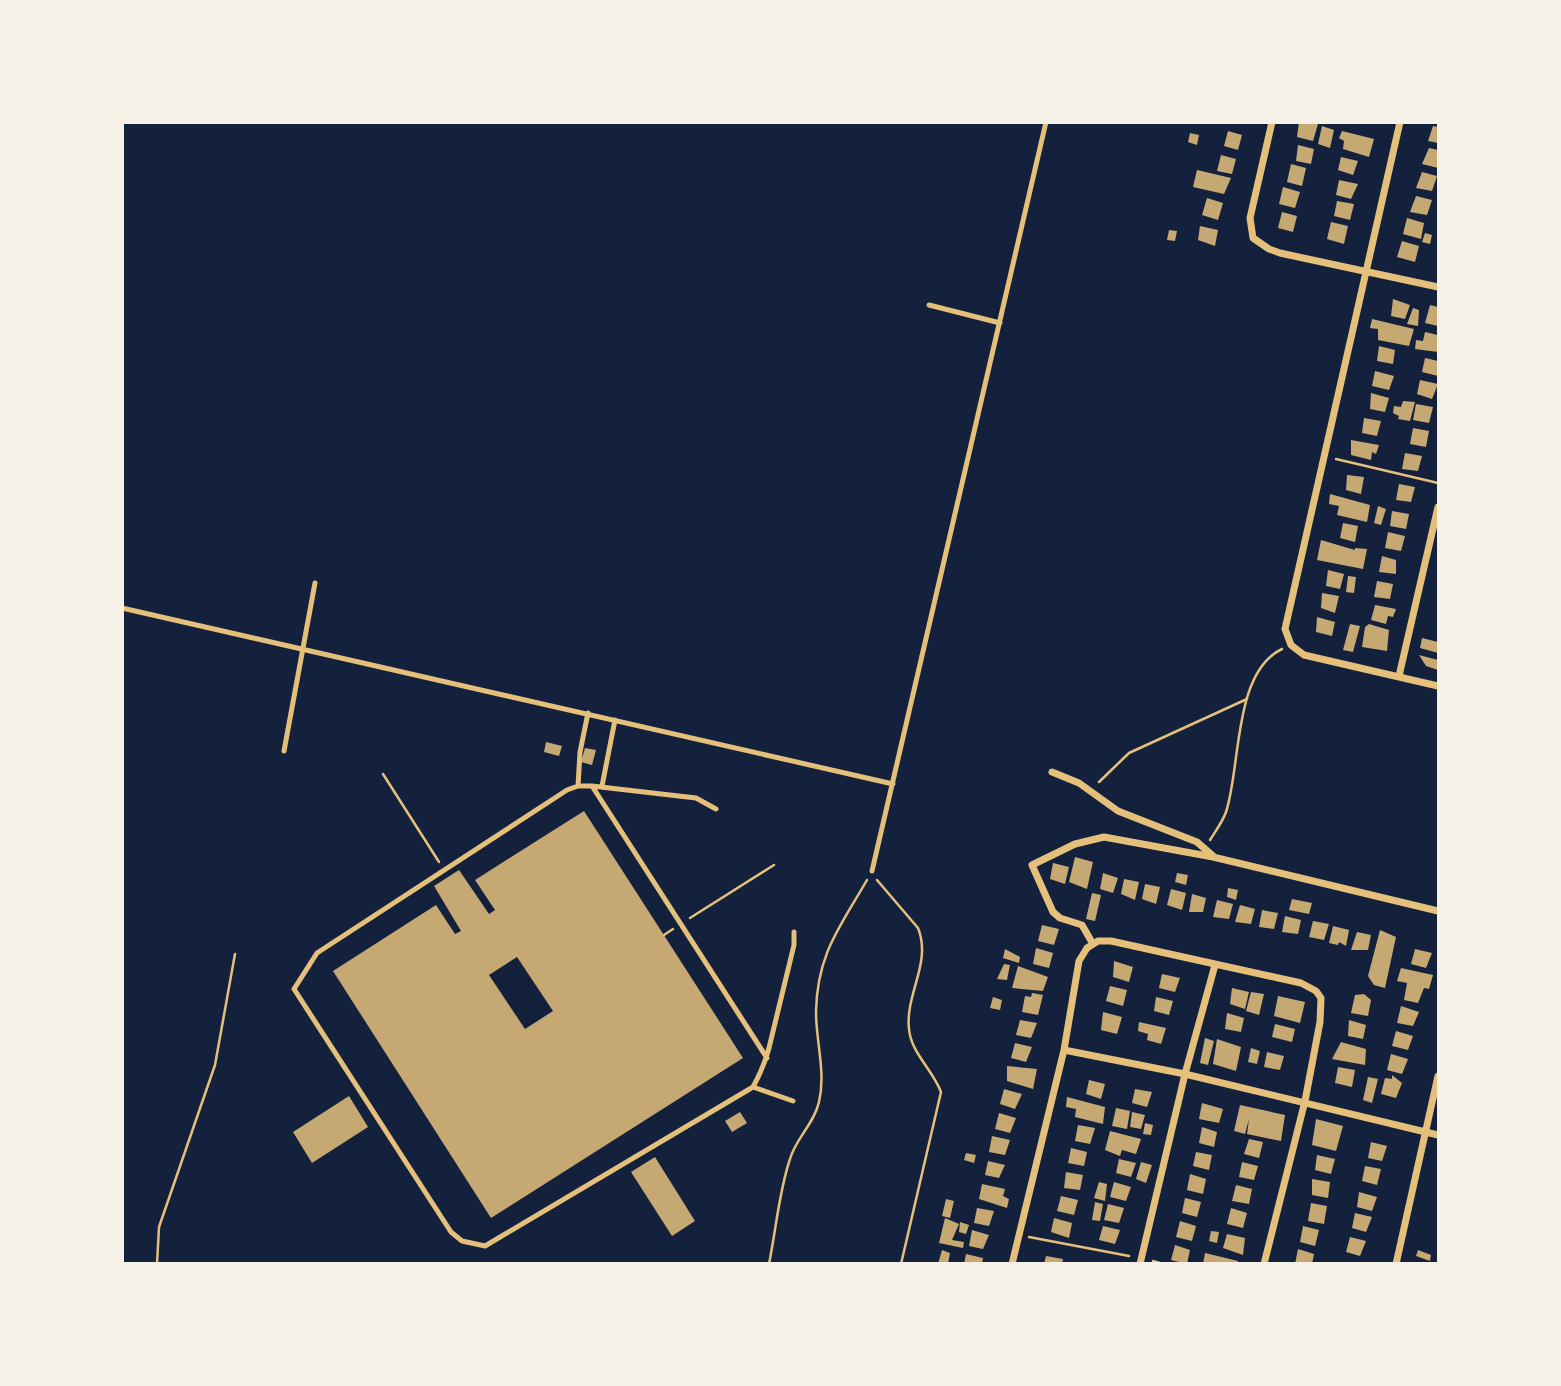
<svg xmlns="http://www.w3.org/2000/svg" width="1561" height="1386" font-family="Arial,sans-serif">
<rect width="100%" height="100%" fill="#14213d"/>
<path fill="#c6a872" fill-rule="evenodd" d="M1299,122L1318,124L1313,141L1297,137Z
M1322,126L1334,130L1330,148L1318,144Z
M1433,126L1438,127V143L1428,141Z
M1228,131L1242,135L1238,150L1224,146Z
M1342,131L1374,139L1369,157L1343,149L1344,141L1339,138Z
M1190,133L1199,135L1197,145L1188,142Z
M1298,145L1314,149L1311,164L1296,161Z
M1429,148L1438,150V168L1422,164Z
M1221,155L1236,159L1232,174L1217,171Z
M1341,157L1358,161L1353,175L1338,170Z
M1291,164L1306,168L1302,186L1287,182Z
M1197,170L1231,178L1224,194L1193,187Z
M1422,172L1437,176L1432,191L1416,188Z
M1339,180L1358,184L1351,199L1336,195Z
M1283,187L1300,192L1295,208L1279,204Z
M1416,196L1432,200L1427,215L1410,212Z
M1207,198L1223,203L1218,220L1202,215Z
M1337,201L1354,204L1350,220L1334,216Z
M1282,212L1297,216L1293,232L1278,228Z
M1407,218L1424,223L1421,239L1403,234Z
M1331,222L1348,226L1344,244L1327,239Z
M1200,226L1218,230L1215,246L1198,240Z
M1169,230L1177,231L1175,241L1167,240Z
M1425,233L1432,235L1430,244L1422,242Z
M1402,241L1419,246L1415,262L1397,257Z
M1393,299L1410,305L1405,319L1391,316Z
M1430,305L1438,307V326L1425,323Z
M1413,308L1419,310L1418,326L1407,324Z
M1372,319L1414,329L1409,346L1378,340V329L1370,328Z
M1425,332L1438,335V352L1415,349L1416,340L1423,341Z
M1379,346L1395,350L1393,364L1377,361Z
M1425,358L1438,361V376L1422,372Z
M1375,371L1394,376L1389,390L1372,386Z
M1420,380L1438,384L1432,399L1417,394Z
M1371,393L1389,398L1385,412L1370,409Z
M1403,401L1415,402L1410,421L1398,419L1399,416L1393,413L1394,406L1401,407Z
M1416,404L1433,407L1429,423L1413,420Z
M1364,418L1381,421L1377,436L1362,433Z
M1413,428L1429,431L1426,447L1410,444Z
M1351,440L1379,445L1376,454L1372,452L1371,460L1351,455Z
M1405,453L1422,456L1418,471L1402,469Z
M1347,475L1364,477L1361,494L1346,490Z
M1399,484L1415,487L1411,502L1396,500Z
M1330,494L1370,505L1367,522L1337,515L1339,506L1329,504Z
M1378,506L1386,509L1381,525L1374,523Z
M1392,511L1409,514L1406,529L1390,526Z
M1343,523L1358,526L1355,542L1340,538Z
M1388,532L1405,536L1401,551L1385,548Z
M1321,540L1355,550V548L1367,549L1363,569L1317,560Z
M1382,556L1396,560V574L1379,572Z
M1328,570L1344,574L1340,589L1326,586Z
M1348,576L1356,577L1354,593L1346,592Z
M1377,581L1393,584L1390,599L1374,597Z
M1322,593L1339,596L1335,613L1321,608Z
M1375,605L1396,609L1393,617L1388,616L1386,624L1371,620Z
M1317,617L1335,622L1332,636L1316,632Z
M1350,624L1360,626L1353,652L1343,650Z
M1369,624L1389,630L1387,651L1362,647L1365,627Z
M1422,638L1438,642V653L1420,648Z
M1419,655L1438,660V670L1426,666Z
M546,742L562,746L559,756L544,752Z
M585,748L596,750L592,765L581,762Z
M584,811L743,1058L491,1218L333,971L436,905L455,934L461,931L434,886L459,870L489,914L495,910L475,880ZM517,957L553,1011L525,1029L489,975Z
M1075,857L1093,862L1087,889L1069,882Z
M1053,863L1069,867L1065,884L1050,879Z
M1103,873L1118,878L1113,893L1100,889Z
M1177,873L1188,875L1186,885L1175,882Z
M1124,879L1139,882L1135,900L1121,894Z
M1145,884L1160,887L1156,904L1142,899Z
M1228,888L1238,890L1236,900L1227,897Z
M1171,889L1186,893L1182,910L1167,905Z
M1092,893L1101,895L1095,921L1086,919Z
M1192,894L1206,898L1203,912H1189Z
M1292,899L1312,903L1309,914L1289,910Z
M1217,900L1233,904L1229,919L1213,917Z
M1240,905L1255,909L1251,924L1235,922Z
M1262,910L1278,913L1274,929L1259,927Z
M1285,916L1301,920L1298,934L1282,932Z
M1313,921L1329,924L1324,940L1309,937Z
M1042,925L1059,929L1054,945L1038,941Z
M1333,926L1349,930L1346,946L1339,942L1338,945L1329,943Z
M1380,930L1396,937L1385,988L1374,985L1368,976Z
M1357,932L1371,935L1368,950H1351Z
M1036,948L1053,953L1049,968L1033,964Z
M1005,949L1020,957L1019,963L1003,958Z
M1415,949L1432,953L1426,968L1411,964Z
M1114,961L1133,967L1129,982L1113,977Z
M1004,964L1010,965L1007,980L997,979Z
M1018,966L1048,977L1043,991L1012,988Z
M1401,968L1433,975L1429,989L1424,988L1418,1003L1404,1000L1407,983L1397,981Z
M1162,974L1180,978L1175,992L1159,988Z
M1110,986L1127,990L1123,1006L1106,1001Z
M1232,988L1249,992L1245,1009L1230,1004Z
M1251,992L1264,994L1259,1015L1246,1011Z
M1032,993L1043,995L1038,1015L1022,1012L1025,996L1031,997Z
M1364,994L1371,1000L1368,1016L1351,1013L1355,995Z
M1278,996L1305,1002L1300,1023L1274,1016Z
M993,997L1002,1000L1000,1010L990,1008Z
M1156,997L1173,1001L1169,1015L1154,1011Z
M1401,1006L1419,1012L1413,1026L1397,1023Z
M1103,1012L1122,1017L1117,1034L1101,1030Z
M1227,1013L1244,1018L1241,1032L1225,1029Z
M1020,1020L1037,1023L1031,1038L1016,1035Z
M1349,1020L1366,1025L1363,1039L1348,1036Z
M1139,1022L1166,1028L1161,1044L1147,1040L1148,1034L1138,1031Z
M1275,1024L1295,1029L1292,1042L1272,1037Z
M1396,1031L1413,1036L1408,1050L1392,1046Z
M1205,1038L1214,1041L1208,1065L1200,1063Z
M1217,1039L1241,1047L1236,1071L1213,1064Z
M1341,1042L1366,1049L1365,1065L1332,1059Z
M1015,1043L1032,1047L1026,1062L1011,1058Z
M1251,1048L1260,1051L1257,1064L1248,1062Z
M1267,1052L1284,1056L1280,1070L1264,1067Z
M1391,1054L1408,1059L1402,1074L1387,1070Z
M1007,1066L1037,1069L1033,1089L1007,1081Z
M1338,1067L1355,1070L1352,1087L1335,1083Z
M1392,1075L1402,1083L1396,1098L1381,1094L1385,1078L1392,1079Z
M1368,1077L1378,1079L1372,1103L1363,1100Z
M1089,1080L1105,1084L1101,1099L1086,1094Z
M1004,1089L1022,1094L1015,1109L1000,1104Z
M1135,1089L1152,1092L1147,1107L1132,1103Z
M349,1096L368,1127L312,1163L293,1132Z
M1067,1097L1105,1107L1103,1124L1075,1117L1076,1109L1066,1107Z
M1202,1103L1223,1109L1219,1123L1199,1119Z
M1240,1105L1285,1115L1281,1141L1247,1134L1249,1119L1245,1134L1234,1131Z
M1116,1108L1130,1111L1127,1129L1112,1126Z
M740,1112L747,1123L732,1132L725,1121Z
M1132,1112L1145,1115L1141,1129L1130,1127Z
M999,1113L1016,1118L1010,1133L995,1129Z
M1316,1119L1343,1126L1336,1151L1312,1145Z
M1145,1123L1153,1125L1151,1135L1143,1134Z
M1078,1125L1095,1128L1090,1144L1075,1141Z
M1202,1127L1217,1132L1214,1147L1199,1143Z
M1110,1131L1141,1139L1136,1154L1122,1150L1120,1156L1105,1150Z
M992,1136L1010,1140L1005,1155L989,1152Z
M1249,1139L1263,1142L1259,1158L1244,1154Z
M1371,1142L1387,1146L1382,1161L1368,1158Z
M1071,1148L1087,1152L1084,1166L1068,1163Z
M1196,1152L1212,1155L1209,1170L1193,1166Z
M966,1153L976,1155L974,1163L964,1160Z
M1317,1155L1335,1159L1331,1174L1315,1170Z
M655,1157L695,1221L672,1236L631,1172Z
M1119,1159L1136,1163L1131,1177L1116,1173Z
M988,1161L1005,1165L999,1178L985,1175Z
M1141,1162L1152,1165L1146,1183L1136,1179Z
M1242,1162L1258,1166L1254,1180L1239,1177Z
M1365,1166L1381,1169L1377,1185L1362,1181Z
M1066,1172L1083,1175L1080,1190L1064,1188Z
M1190,1174L1206,1179L1203,1194L1187,1190Z
M1312,1179L1330,1182L1328,1198L1312,1195Z
M1099,1182L1107,1184L1105,1201L1094,1198Z
M1114,1182L1131,1187L1126,1201L1110,1197Z
M982,1184L1005,1189L1003,1196L1009,1199L1007,1208L979,1199Z
M1236,1185L1252,1189L1249,1204L1232,1201Z
M1359,1192L1377,1197L1372,1211L1357,1207Z
M1061,1196L1078,1200L1074,1215L1057,1211Z
M1185,1198L1201,1202L1197,1217L1182,1213Z
M946,1199L954,1201L950,1218L942,1216Z
M1095,1202L1103,1204L1100,1221L1092,1220Z
M1311,1203L1327,1206L1324,1224L1308,1221Z
M1108,1204L1124,1208L1119,1223L1104,1220Z
M977,1208L994,1211L989,1226L974,1223Z
M1231,1208L1247,1213L1243,1228L1227,1224Z
M1355,1213L1372,1217L1366,1232L1352,1228Z
M945,1218L959,1224L952,1240L964,1242L963,1248L939,1243Z
M1054,1218L1072,1223L1069,1238L1051,1232Z
M1180,1221L1196,1226L1192,1241L1176,1237Z
M960,1222L969,1225L966,1234L959,1232Z
M1103,1226L1120,1230L1115,1244L1099,1240Z
M1303,1226L1319,1230L1315,1246L1300,1242Z
M972,1230L989,1235L983,1249L969,1246Z
M1211,1231L1219,1232L1217,1243L1209,1241Z
M1227,1234L1245,1238L1243,1255L1223,1248Z
M1350,1237L1366,1241L1360,1256L1346,1252Z
M1175,1245L1190,1250L1187,1264L1171,1260Z
M1298,1249L1314,1254L1312,1264H1295Z
M942,1250L950,1253L948,1264H938Z
M1418,1250L1431,1255L1430,1261L1416,1256Z
M1205,1253L1238,1261V1264H1203Z
M966,1254L983,1258L982,1264H964Z
M1046,1256L1063,1259L1062,1264H1044Z"/>
<g fill="none" stroke-linecap="round" stroke-linejoin="round">
<path stroke="#e5c07b" stroke-width="2.5" d="M1336,459L1438,483
M383,774L439,862
M1099,782L1129,753L1247,699
M1210,840C1215,832 1223,821 1226,812C1241,767 1233,672 1282,649
M877,880L918,928C932,963 905,994 909,1029C911,1053 933,1070 941,1092L901,1264
M690,918L774,865
M664,935L673,929
M1029,1237L1129,1256
M1153,1261L1163,1264
M157,1264L159,1227L215,1065L235,954
M769,1264C776,1230 779,1191 790,1159C796,1138 814,1124 819,1102C826,1072 816,1042 816,1012C817,954 840,927 867,880"/>
<path stroke="#e5c07b" stroke-width="5" d="M929,305L1000,323
M122,608L893,784
M284,751L315,583
M578,786L580,752L588,713
M592,786L696,798L716,809
M602,786L615,720
M872,871L1046,122
M767,1058L592,786H578L567,790L317,953L294,989L451,1232L462,1241L485,1246L753,1087C760,1074 765,1063 769,1048L794,945V932
M753,1087L793,1101"/>
<path stroke="#e5c07b" stroke-width="7" d="M1272,122L1250,218L1253,238L1269,249L1280,253L1438,287
M1400,122L1285,629L1291,645L1304,655L1438,686
M1399,676L1438,507
M1052,772L1079,783L1118,811L1197,842L1213,856
M1093,944L1082,925L1060,918L1053,912L1032,865L1075,844L1104,837L1213,857L1438,911
M1064,1050L1185,1074L1438,1135
M1012,1264L1064,1050L1079,961L1087,948L1098,941H1111L1301,983L1316,991L1321,998L1320,1022L1305,1101L1264,1264
M1140,1264L1185,1074L1215,965
M1396,1264L1438,1076"/>
</g>
<rect width="1561" height="1386" fill="none" stroke="#f6f1e7" stroke-width="248"/>
</svg>
